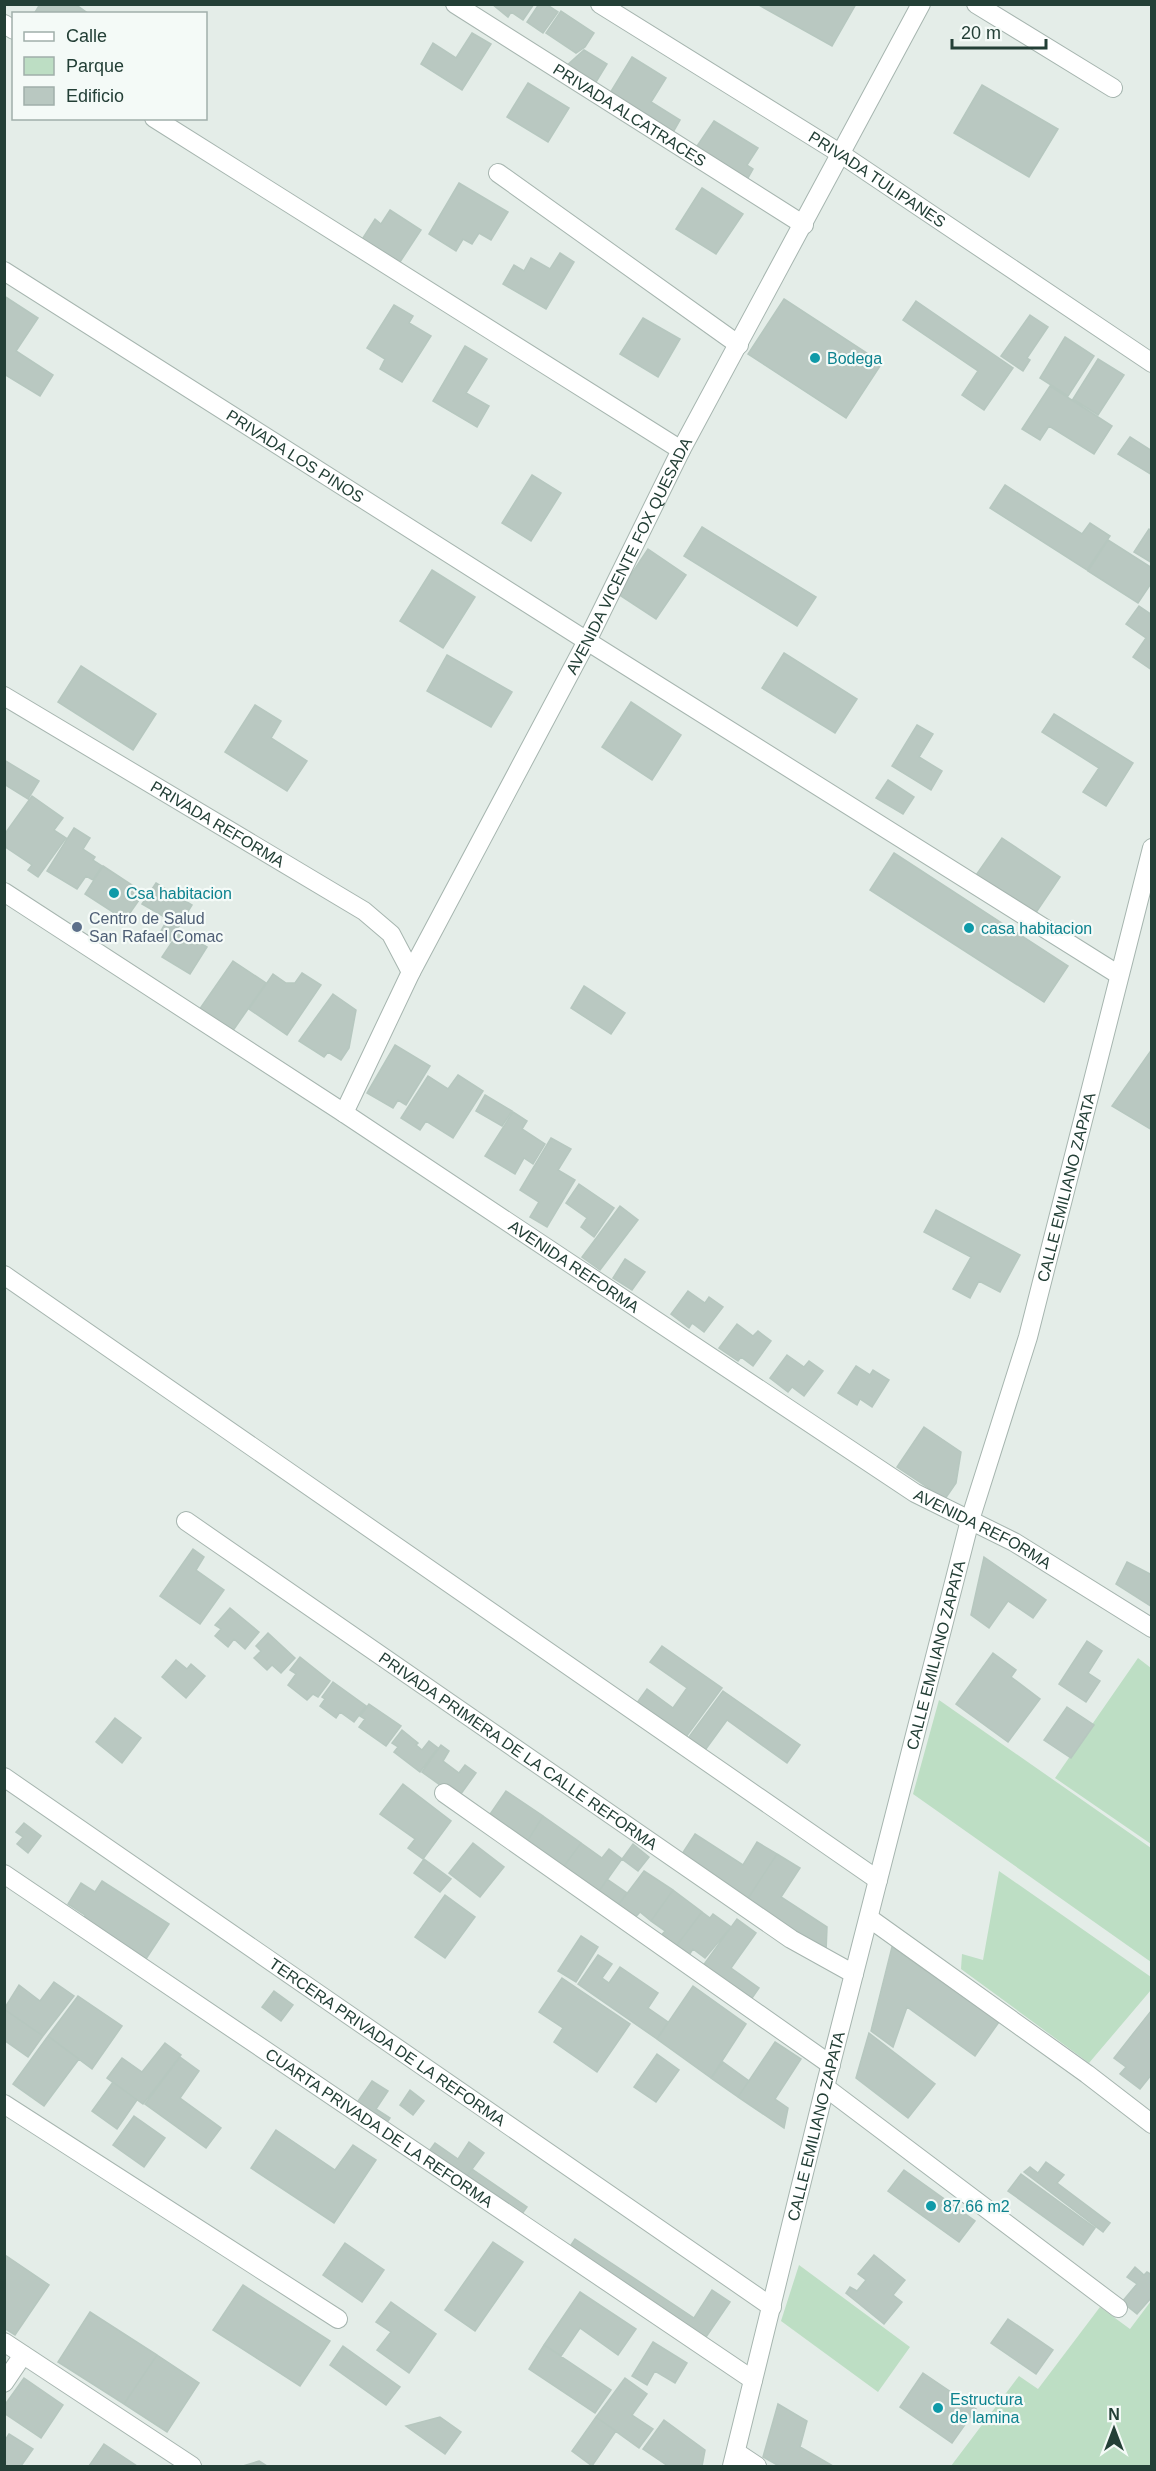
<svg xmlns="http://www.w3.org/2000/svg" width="1156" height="2471" font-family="Helvetica,sans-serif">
<rect width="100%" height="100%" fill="#e4ede8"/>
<path fill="#bddec4" d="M1138,1658L1151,1668V1844L1055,1778Z
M939,1700L1151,1848V1962L913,1794Z
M999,1871L1151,1977V1990L1089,2063L961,1969L962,1954L983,1960Z
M799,2265L910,2347L878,2392L781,2321Z
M1151,2301V2466H951L1019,2376L1038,2389L1100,2307L1130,2329Z"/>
<path fill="#b9c8c1" stroke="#b6c7bf" stroke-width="1.5" d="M40,4H75L89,14H34Z
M492,4H534L523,20L511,12L508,17Z
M539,4H546L558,12L543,33L527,22Z
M757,4H856L832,46Z
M561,11L594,33L585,47L576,53L546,33Z
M472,33L491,44L462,90L421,64L433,43L456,58Z
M584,50L607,64L593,87L563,69Z
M632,57L666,78L651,102L680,120L671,136L607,98Z
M528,83L569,108L548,142L507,117Z
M982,85L1058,129L1029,177L954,133Z
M714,121L758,148L747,165L753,169L744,185L693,152Z
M459,183L508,212L491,240L479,233L472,244L463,239L456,251L429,234Z
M702,188L743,214L716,254L676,229Z
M390,210L421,230L398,265L361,241L375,219L381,224Z
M560,253L574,262L546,309L503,284L514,265L524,271L531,258L550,269Z
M4,296L38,318L16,351L53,375L40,396L4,374Z
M784,299L882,363L846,418L748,354Z
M916,301L1013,368L984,410L962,395L978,371L903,320Z
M394,305L413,316L409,323L431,336L402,382L380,369L385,359L367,348Z
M1030,315L1048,327L1027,358L1030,360L1023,371L1001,356Z
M643,318L680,339L658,377L620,354Z
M1065,337L1094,356L1068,396L1040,378Z
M465,346L487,359L466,393L489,406L477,427L433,401Z
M1098,359L1124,375L1098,415L1073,399Z
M1050,386L1112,426L1094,454L1049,426L1040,440L1022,429Z
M1130,437L1152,451V475L1118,454Z
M532,475L561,493L531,541L502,523Z
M1005,485L1082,534L1090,523L1110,536L1087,570L990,508Z
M702,527L816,597L797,626L684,556Z
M1149,529L1152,531V563L1134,552Z
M1108,540L1152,568V582L1138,603L1088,571Z
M648,549L686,575L656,619L618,594Z
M432,570L475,597L443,648L400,621Z
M1139,606L1152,615V670L1133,657L1146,638L1126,624Z
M784,653L857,699L835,733L762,688Z
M447,655L512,692L491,727L427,691Z
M81,666L156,714L133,750L58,702Z
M631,702L681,735L652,780L602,747Z
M255,705L281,721L271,738L307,761L287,791L225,752Z
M1054,714L1133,763L1106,806L1083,792L1099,768L1042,732Z
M917,725L933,734L919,757L942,771L931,790L892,766Z
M4,760L39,781L28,799L4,784Z
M888,780L914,797L903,814L876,798Z
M32,796L63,818L54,830L66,838L38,877L28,870L32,865L4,846V835Z
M74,828L90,838L83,849L95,857L93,860L102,866L93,880L86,876L77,889L47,871Z
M1002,838L1060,877L1033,917L974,878Z
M894,853L1068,966L1044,1002L870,890Z
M103,866L144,893L125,920L85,894Z
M156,883L192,905L170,941L159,934L168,919L142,904Z
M180,930L207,947L190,974L162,957Z
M233,961L266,983L232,1032L199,1010Z
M302,973L321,985L287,1035L249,1009L273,974L286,983H295Z
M584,986L625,1013L611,1034L571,1008Z
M333,994L356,1010L349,1048L341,1060L328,1052L324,1057L299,1041Z
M395,1045L430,1066L406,1105L398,1100L393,1108L367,1093Z
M1152,1049V1130L1112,1106Z
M458,1075L483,1091L453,1138L426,1121L420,1130L401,1118L428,1076L448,1089Z
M485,1095L512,1111L502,1126L476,1111Z
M513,1112L527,1121L522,1129L545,1144L533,1164L524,1158L515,1174L485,1156Z
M551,1138L571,1149L558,1170L575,1180L547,1227L530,1217L539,1202L520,1190Z
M579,1184L614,1208L594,1237L581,1227L587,1218L566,1203Z
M620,1206L638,1220L600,1270L582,1257Z
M936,1210L1020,1255L1000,1292L979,1281L970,1298L953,1289L971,1257L924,1232Z
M625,1259L645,1272L632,1290L613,1278Z
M688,1291L705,1303L709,1297L723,1307L704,1332L692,1323L689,1328L671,1314Z
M737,1324L753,1336L758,1331L771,1341L753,1366L741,1357L738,1361L719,1348Z
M787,1355L804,1367L809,1361L823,1371L804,1396L792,1387L788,1392L770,1378Z
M856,1366L870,1375L873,1370L889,1380L872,1407L860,1399L857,1405L838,1393Z
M924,1427L961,1452L956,1483L945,1499L897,1467Z
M193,1549L204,1557L196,1570L224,1590L200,1624L160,1596Z
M984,1557L1046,1600L1033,1618L1008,1601L989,1628L971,1615Z
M1127,1562L1152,1575V1607L1116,1584Z
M230,1608L259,1632L245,1649L234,1639L228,1647L215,1636L221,1629L215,1625Z
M268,1633L295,1658L281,1673L272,1665L267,1670L254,1658L261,1651L256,1646Z
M1087,1641L1102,1651L1088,1673L1100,1681L1086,1702L1059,1684Z
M662,1646L722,1688L683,1741L634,1707L647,1689L673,1708L687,1688L650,1662Z
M993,1653L1016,1670L1011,1677L1040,1699L1008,1742L956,1704Z
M300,1657L330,1681L318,1697L313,1694L307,1700L288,1685L296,1674L290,1670Z
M176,1660L187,1669L191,1664L205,1676L186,1698L162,1677Z
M333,1682L366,1706L354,1722L340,1712L336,1718L320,1706L325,1699L322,1697Z
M723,1691L800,1745L787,1763L727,1720L703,1753L686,1741Z
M369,1704L401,1726L386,1746L359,1727L365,1719L360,1716Z
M1067,1707L1094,1725L1071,1758L1044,1740Z
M115,1718L141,1738L122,1763L96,1742Z
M402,1730L418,1743L416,1745L422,1750L429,1741L438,1748L420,1772L394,1752L398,1747L392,1743Z
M441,1745L449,1751L443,1761L459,1773L465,1765L476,1773L458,1798L422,1772Z
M403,1784L451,1821L423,1859L408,1848L415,1839L380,1814Z
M506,1791L543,1816L525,1845L486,1820Z
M543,1816L581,1843L562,1869L525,1845Z
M24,1823L41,1836L28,1853L17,1844L23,1837L16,1832Z
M695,1834L743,1865L757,1842L777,1854L747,1900L680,1857Z
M473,1843L504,1867L480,1897L449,1873Z
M581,1843L602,1858L609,1849L622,1859L597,1894L562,1869Z
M633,1844L649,1857L638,1871L622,1859Z
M777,1854L800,1868L781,1897L827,1927L826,1952L747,1900Z
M424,1859L451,1879L440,1892L414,1873Z
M644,1871L673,1890L651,1921L640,1912L633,1920L616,1908Z
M607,1879L627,1893L616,1908L597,1894Z
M102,1881L169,1924L144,1962L81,1922L85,1915L68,1904L81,1883L95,1892Z
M673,1890L702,1912L674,1949L659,1938L665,1931L651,1921Z
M445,1895L475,1917L445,1958L415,1937Z
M702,1912L710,1918L713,1914L731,1927L705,1958L693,1949L687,1958L674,1949Z
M737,1919L756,1933L731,1968L759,1988L750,2001L702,1967Z
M581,1936L598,1947L576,1982L558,1971Z
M892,1947L999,2022L975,2056L907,2007L893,2047L871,2031Z
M598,1955L612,1964L602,1978L609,1983L620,1967L658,1993L648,2008L668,2022L657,2039L578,1984Z
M562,1978L630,2024L597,2072L554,2042L563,2028L539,2012Z
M54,1982L74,1996L43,2036L4,2009L19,1985L40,2001Z
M693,1986L746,2024L711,2078L657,2039Z
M274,1991L293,2005L281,2021L262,2007Z
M78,1996L122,2026L92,2069L48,2036Z
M4,2009L43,2036L28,2057L4,2040Z
M1151,2011L1152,2074L1140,2089L1120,2074L1126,2067L1114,2058Z
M869,2033L935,2084L908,2118L856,2078Z
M48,2036L79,2059L44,2106L13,2084Z
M775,2042L801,2059L775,2099L788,2108L784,2128L738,2097Z
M165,2043L181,2055L143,2104L107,2078L122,2058L142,2072Z
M657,2054L679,2070L656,2102L634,2087Z
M180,2057L199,2071L180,2098L221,2128L206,2148L145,2104Z
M723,2062L749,2081L738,2097L711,2078Z
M372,2081L388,2091L376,2109L390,2118L384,2127L354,2107Z
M113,2082L137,2100L117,2129L92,2111Z
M410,2090L424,2101L413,2115L400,2105Z
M134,2116L165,2138L144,2167L113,2145Z
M276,2130L335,2170L353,2145L376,2160L334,2223L251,2168Z
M469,2142L484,2153L464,2180L427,2154L435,2143L458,2159Z
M1046,2162L1064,2175L1057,2183L1110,2223L1103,2232L1024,2172L1030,2167L1038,2173Z
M472,2169L527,2207L519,2218L464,2180Z
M904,2170L975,2221L959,2242L888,2191Z
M1021,2174L1095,2228L1083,2245L1008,2191Z
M575,2239L694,2318L712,2290L730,2302L704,2340L567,2251Z
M493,2242L523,2262L475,2331L445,2310Z
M345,2243L384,2270L362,2302L323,2275Z
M5,2255L49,2285L15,2335L4,2328Z
M874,2255L905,2280L893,2295L902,2302L884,2324L846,2293L850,2287L857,2291L866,2280L858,2274Z
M1135,2267L1144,2275L1147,2272L1152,2275V2297L1137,2314L1122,2302L1137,2284L1127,2277Z
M243,2285L330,2341L300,2386L213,2330Z
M580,2292L636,2329L618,2355L580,2328L561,2356L544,2345Z
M391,2302L436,2334L409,2373L377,2350L391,2332L376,2322Z
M90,2312L157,2355L124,2404L58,2362Z
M1008,2319L1053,2350L1036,2374L991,2343Z
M653,2342L687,2363L675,2383L655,2371L647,2385L632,2376Z
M544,2345L611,2390L595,2413L529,2369Z
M343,2346L400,2387L386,2405L330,2365Z
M157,2355L199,2383L167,2432L124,2404Z
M923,2373L976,2409L952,2443L900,2407Z
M24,2378L63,2405L41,2438L4,2413V2406Z
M625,2378L647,2394L632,2415L653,2429L639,2448L596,2417Z
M778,2404L807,2421L800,2447L833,2466H779L763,2457Z
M440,2417L461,2432L445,2454L406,2426Z
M596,2417L616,2431L592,2466L572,2451Z
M664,2420L705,2450L702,2466H668L643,2449Z
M9,2434L33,2449L21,2466H4V2442Z
M104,2444L137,2466H89Z
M259,2461L267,2466H243Z"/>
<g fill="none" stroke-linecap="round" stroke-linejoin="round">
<g stroke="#a6b5af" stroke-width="20">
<g id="minor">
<path id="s1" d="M455,4L804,225"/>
<path id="s2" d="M600,4L841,154L1152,363"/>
<path d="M976,4L1113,88"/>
<path d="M4,24L14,30"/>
<path d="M154,118L681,450"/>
<path d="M498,173L739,345"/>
<path id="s3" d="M4,271L587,641L1119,975"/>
<path id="s4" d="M4,696L364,911L391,934L411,972"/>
<path id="s5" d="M4,892L344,1113L915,1493L1014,1542L1152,1628"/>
<path id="s6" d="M344,1113L411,972L587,641L681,450L921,4"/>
<path d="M4,1275L878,1880"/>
<path id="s7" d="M186,1521L791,1939L854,1974"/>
<path id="s8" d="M4,1777L772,2307"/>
<path d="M444,1793L831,2065"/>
<path id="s9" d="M4,1874L753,2380"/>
<path d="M869,1918L1087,2074L1152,2124"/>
<path d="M825,2087L1118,2308"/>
<path d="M4,2104L338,2319"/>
<path d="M4,2342L192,2466"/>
<path d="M4,2383L23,2355"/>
<path d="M736,2452L757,2466"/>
<path id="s10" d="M732,2466L825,2087L970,1520L1028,1337L1152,848"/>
</g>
</g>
<use href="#minor" stroke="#fff" stroke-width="18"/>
</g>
<g fill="#0f9aa8" stroke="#f4faf7" stroke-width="2">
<circle cx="815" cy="358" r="6"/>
<circle cx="114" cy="893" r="6"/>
<circle cx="969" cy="928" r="6"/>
<circle cx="931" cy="2206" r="6"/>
<circle cx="938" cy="2408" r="6"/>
</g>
<circle fill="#5c6f8a" stroke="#f4faf7" stroke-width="2" cx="77" cy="927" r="6"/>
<g text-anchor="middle" stroke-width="4.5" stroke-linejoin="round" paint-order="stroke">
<g font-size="16" fill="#233f36" stroke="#f4faf7">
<text dy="6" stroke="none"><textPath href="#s1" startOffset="207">PRIVADA ALCATRACES</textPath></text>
<text dy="6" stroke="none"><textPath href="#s2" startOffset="328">PRIVADA TULIPANES</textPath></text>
<text dy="6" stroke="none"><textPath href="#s3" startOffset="345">PRIVADA LOS PINOS</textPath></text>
<text dy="6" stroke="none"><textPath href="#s6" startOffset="626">AVENIDA VICENTE FOX QUESADA</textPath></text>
<text dy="6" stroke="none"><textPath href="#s4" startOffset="249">PRIVADA REFORMA</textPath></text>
<text dy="6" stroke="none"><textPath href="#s10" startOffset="1322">CALLE EMILIANO ZAPATA</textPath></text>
<text dy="6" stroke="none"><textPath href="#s5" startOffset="682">AVENIDA REFORMA</textPath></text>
<text dy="6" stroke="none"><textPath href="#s5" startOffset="1168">AVENIDA REFORMA</textPath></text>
<text dy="6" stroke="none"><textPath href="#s10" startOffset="836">CALLE EMILIANO ZAPATA</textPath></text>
<text dy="6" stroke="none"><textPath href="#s7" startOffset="404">PRIVADA PRIMERA DE LA CALLE REFORMA</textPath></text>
<text dy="6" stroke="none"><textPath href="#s8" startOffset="466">TERCERA PRIVADA DE LA REFORMA</textPath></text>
<text dy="6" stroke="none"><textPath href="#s10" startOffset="350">CALLE EMILIANO ZAPATA</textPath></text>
<text dy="6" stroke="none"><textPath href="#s9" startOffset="453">CUARTA PRIVADA DE LA REFORMA</textPath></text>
</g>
<g font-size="16" fill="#0d838f" stroke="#f4faf7" text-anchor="start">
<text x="827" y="364">Bodega</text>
<text x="126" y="899">Csa habitacion</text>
<text x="981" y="934">casa habitacion</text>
<text x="943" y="2212">87.66 m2</text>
<text x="950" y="2405">Estructura<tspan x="950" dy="18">de lamina</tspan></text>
</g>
<g font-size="16" fill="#4e5e75" stroke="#f4faf7" text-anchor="start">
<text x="89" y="924">Centro de Salud<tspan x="89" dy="18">San Rafael Comac</tspan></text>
</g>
</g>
<rect width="1156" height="2471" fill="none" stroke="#233f36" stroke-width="12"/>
<rect x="12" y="12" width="195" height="108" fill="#f4faf7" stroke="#a0afaa" stroke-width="1.5"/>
<rect x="24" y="32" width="30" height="9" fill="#ffffff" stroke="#a0afaa" stroke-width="1.5"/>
<text x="66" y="42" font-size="18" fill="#233f36">Calle</text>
<rect x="24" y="57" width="30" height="18" fill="#bddec4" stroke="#a0afaa" stroke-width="1.5"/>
<text x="66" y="72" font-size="18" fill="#233f36">Parque</text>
<rect x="24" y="87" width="30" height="18" fill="#b9c8c1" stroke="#a0afaa" stroke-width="1.5"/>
<text x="66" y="102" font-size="18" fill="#233f36">Edificio</text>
<g transform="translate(1114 2429)" stroke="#f4faf7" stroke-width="4.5" paint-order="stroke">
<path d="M0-4.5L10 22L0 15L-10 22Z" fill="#233f36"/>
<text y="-9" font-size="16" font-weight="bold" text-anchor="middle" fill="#233f36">N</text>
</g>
<path d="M952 39v9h94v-9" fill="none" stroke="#233f36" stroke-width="3"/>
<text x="961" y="39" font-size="18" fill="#233f36" stroke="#f4faf7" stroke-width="4.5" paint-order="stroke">20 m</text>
</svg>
